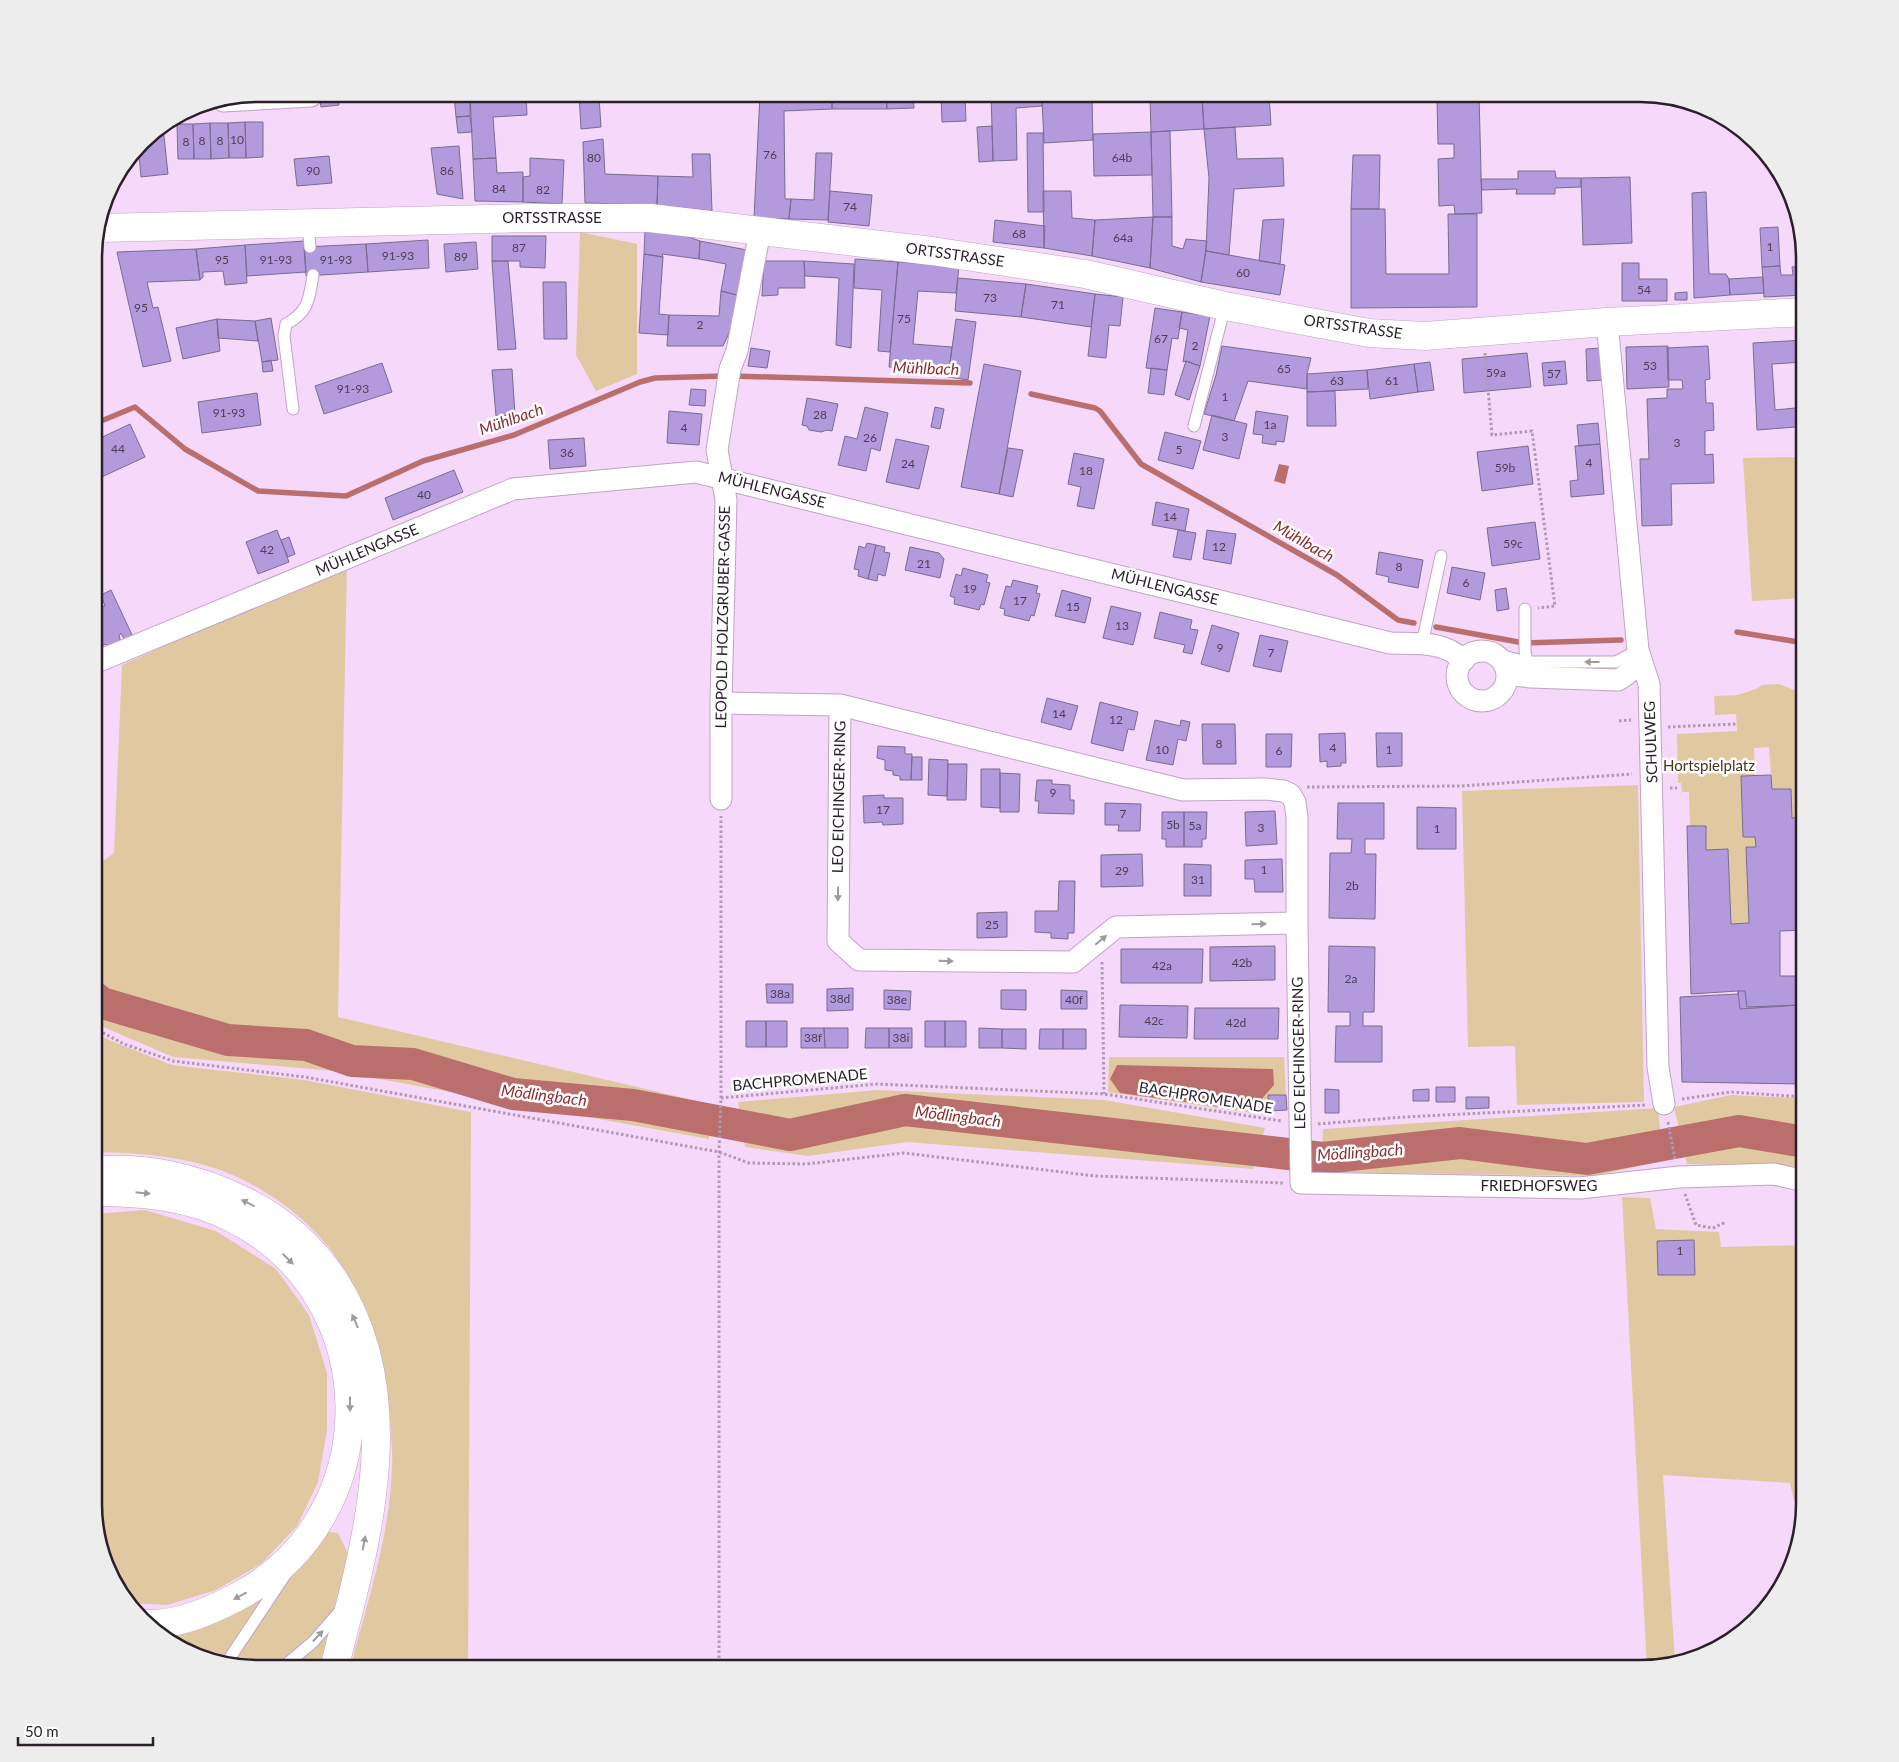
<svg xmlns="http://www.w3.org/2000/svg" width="1899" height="1762" font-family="Lato,sans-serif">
<rect width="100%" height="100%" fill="#f6d8fb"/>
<path fill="#e0c9a1" d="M580,232L637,244V374L596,391L576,355Z
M1798,457L1805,564V598L1752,601L1743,458Z
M347,564L338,1017L710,1104L709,1139L335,1071L173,1057L94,1023V868L114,853L122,665Z
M1779,684L1805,694V817L1792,818L1790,789H1772L1769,747L1754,748L1755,775L1741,776L1743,836L1755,837L1756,847L1746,848L1749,923L1731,924L1728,849L1706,850V826H1690L1689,792H1682L1681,783H1678L1677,734L1737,731L1736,714L1715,715L1714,696L1738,695L1756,689L1762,685Z
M1638,785L1644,1102L1517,1105L1515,1046L1468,1047L1462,791Z
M94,1033L114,1042L172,1065L304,1080L471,1112L468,1668H350C367,1604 391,1532 392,1465C393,1454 391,1443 391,1432C385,1319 342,1225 235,1176C191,1156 141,1153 94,1152Z
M1109,1057H1284L1286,1095L1268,1096V1111L1266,1115L1108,1092Z
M878,1090L1104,1100L1265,1128L1253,1169L907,1142L808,1156L745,1147L738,1102Z
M1731,1095L1800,1098L1805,1101V1166L1687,1164L1674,1107Z
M1658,1108L1663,1161L1593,1176L1321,1172L1323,1129Z
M1622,1197L1650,1198L1656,1229L1719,1232L1721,1247L1805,1245V1504L1803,1517L1798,1518L1790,1483L1663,1475L1675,1662L1647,1667Z
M145,1210L216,1231L276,1269L309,1315L327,1373V1430L318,1482L297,1526L261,1564L216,1590L167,1605L130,1603L106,1567L94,1514V1214Z
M322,1531L338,1533L353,1563L325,1668H258L195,1656L162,1633Z"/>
<path fill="#ba6f6d" d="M1279,464L1289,466L1285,484L1274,481Z
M1117,1065L1273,1069L1274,1085L1259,1102L1235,1109L1120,1093L1110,1079Z"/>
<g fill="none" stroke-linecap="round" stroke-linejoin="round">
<path stroke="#ba6f6d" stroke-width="5.5" d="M733,376L970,383
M1031,394L1095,408L1100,411L1141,464L1337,575L1398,620L1414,623
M94,424L135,407L185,449L258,491L346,496L423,461L514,435L640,382L655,378L724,376
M1436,627L1524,643L1621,640
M1737,632L1805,643"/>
<path stroke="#ba6f6d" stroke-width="32" d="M94,997L102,1003L228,1040L306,1045L352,1061L413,1064L513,1094L633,1105L790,1135L905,1110L1323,1158L1460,1143L1587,1159L1739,1131L1805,1142"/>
</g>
<path fill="#b39adc" stroke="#796c90" d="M319,94H337L339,105L321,107Z
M454,94H470V116L456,117Z
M470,94H526L527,115L493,117L496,158L473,159Z
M579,94H619V96L599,97L601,127L581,129Z
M760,94H832V109L784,111L785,199H791L789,219L754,218Z
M832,94H886L887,109H832Z
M886,94H913L914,108L887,109Z
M941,94H965L966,121L942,122Z
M991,94H1042V106L1016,108L1017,160L993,161Z
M1245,94H1269L1271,125L1204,129L1202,96Z
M1454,94H1479L1482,213L1455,214L1454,205L1439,206L1438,159L1454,158V144H1438L1437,100L1454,99Z
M1202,96L1204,129L1151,132L1150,99Z
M1092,99L1093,140L1044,143L1042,101Z
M1696,105L1704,106L1711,111L1697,113Z
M470,116L472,132L458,133L456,117Z
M245,122L246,158H229L228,123Z
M245,122H263V157L246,158Z
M210,123H228L229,158L211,159Z
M210,123L211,159H194L193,124Z
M177,124H193L194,159H178Z
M992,126L993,161L979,162L977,127Z
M163,127L168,174L141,177L139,155L133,156L150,135Z
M1235,127L1237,159L1283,158L1284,186L1234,189L1229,255L1206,251L1209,178L1204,129Z
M1170,131L1172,217H1153L1151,132Z
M1151,132L1152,175L1094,176L1093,134Z
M1027,133H1043L1044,212H1028Z
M603,139L605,174L658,176L657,205L585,203L583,142Z
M459,146L463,199L437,194L431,148Z
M816,153H832L828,220L789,219L791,199L814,200Z
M692,154H710L712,211L657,205L658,176L693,177Z
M1353,155H1380L1379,209H1351Z
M329,156L332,183L297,186L294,159Z
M496,158L497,173L523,172V202L475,201L473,159Z
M530,158L564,160L562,204L523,202V177L530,176Z
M1518,171H1555L1556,178H1581V187L1555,188V194H1516L1517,189L1482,190L1481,179H1518Z
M1630,177L1632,243L1583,245L1581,178Z
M830,191L872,195L869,226L828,222Z
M1043,191H1071L1072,218L1095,220L1092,256L1044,248Z
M1706,192L1709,274H1726L1729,279L1730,295L1694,298L1692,193Z
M1351,209H1385L1386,274H1449L1448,214H1477V307L1351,308Z
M1153,217L1150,268L1092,256L1095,220Z
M1153,217H1172V246L1183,249L1186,239L1207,241L1201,282L1150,268Z
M1284,219L1280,264L1259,261L1263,220Z
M995,220L1045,226L1044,248L993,242Z
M1778,227L1780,266L1762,267L1760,228Z
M645,231L686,236L700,241L699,259L662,254L663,257L644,254Z
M492,236H546L545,268L520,267V261H492Z
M428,240L429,268L368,272L366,244Z
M304,241L306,272L247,276L245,245Z
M700,241L747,250L741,296L721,291L726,264L699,259Z
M476,242L478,269L446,272L444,244Z
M366,244L368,272L306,276L304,247Z
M245,245L247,283L225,285L223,271L203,272V277L200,280L196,249Z
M196,249L200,280L147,282L153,308L158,307L171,361L143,367L117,252Z
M1206,251L1285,265L1280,295L1201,282Z
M644,254L663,257L659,314L669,315L668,335L639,333Z
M855,259L898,262L890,352L878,351L882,290L854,288Z
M492,261H508L516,349L498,350Z
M764,261H804L805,288H778V295L762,296Z
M804,261L854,264L851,348L836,345L839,278L805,276Z
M898,262L959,266L956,293L918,291L913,344L952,347L949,371L889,367Z
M1622,263H1639V279H1667V301H1622Z
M1780,266L1781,275H1793L1792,267L1805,266V295L1764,297L1762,267Z
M1763,277L1764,293L1730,295L1729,279Z
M958,278L1026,284L1021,317L955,311Z
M543,282H566L567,339H544Z
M1026,284L1095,294L1091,327L1021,317Z
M721,291L741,296L737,316L723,346H667L669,315L719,316Z
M1687,292V300H1675V293Z
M1095,294L1123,297L1120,326L1109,325L1106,358L1088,356Z
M1155,308L1182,312L1178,339L1172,338L1167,370L1146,368Z
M1182,312L1210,316L1200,366L1186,361L1183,362L1188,330L1179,328Z
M271,318L278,360L262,362L255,321Z
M217,319L220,351L183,359L176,328Z
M217,319L255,321L258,341L218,338Z
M956,319L976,322L968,380L948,377Z
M1805,340V362L1772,364L1775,410L1805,407V444H1797L1796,427L1757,430L1753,343Z
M1222,346L1311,358L1307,374V389L1248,381L1234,421L1204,414L1216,375Z
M1668,346L1669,387L1627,389L1626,347Z
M1708,346L1710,379L1705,380L1706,403H1713L1714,430L1705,431V455L1713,454L1714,483L1671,484L1672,525L1642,526L1640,459H1649L1647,399L1667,398V389H1683L1682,380H1668L1667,348Z
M751,348L770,351L767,368L748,366Z
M1602,348L1603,380L1587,381L1586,349Z
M1527,353L1531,387L1464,393L1462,359Z
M271,360L273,371L263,372L262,362Z
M1186,361L1200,366L1189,400L1175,395Z
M1565,361L1567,384L1544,386L1542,363Z
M1430,362L1434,390L1418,392L1414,364Z
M382,363L392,392L324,414L315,386Z
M984,364L1021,371L999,494L961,487Z
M1414,364L1418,392L1370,399L1367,370Z
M1151,368L1167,370L1164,395L1148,393Z
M512,369L515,415L496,416L492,370Z
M1367,370L1368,389L1307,392V374Z
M691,389L706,390L705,406L689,405Z
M1335,391L1336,426H1307V392Z
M257,393L261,425L202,433L198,402Z
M807,398L838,404L832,431L827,430L821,432L809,430L807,426L802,425Z
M865,407L888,413L880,451L871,448L866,471L838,465L845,436L857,439Z
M935,407L944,409L940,429L931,427Z
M669,411L702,414L699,445L667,443Z
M1256,411L1288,416L1284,442L1276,441V445L1262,443L1263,435L1253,434Z
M1212,415L1247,424L1239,459L1203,450Z
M1598,423L1600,444L1579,446L1577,425Z
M130,424L145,457L95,480L94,441Z
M1165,432L1201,441L1193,469L1158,460Z
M584,438L586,466L550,469L548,440Z
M896,439L929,446L919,489L886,482Z
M1600,444L1604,494L1571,497L1570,481L1578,480L1575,446Z
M1528,446L1533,484L1482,491L1477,452Z
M1008,448L1023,450L1013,497L999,494Z
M1074,453L1104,459L1094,509L1077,506L1081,487L1068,484Z
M454,470L463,492L393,520L385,498Z
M1156,502L1189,509L1185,531L1152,525Z
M1535,522L1540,559L1492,566L1487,528Z
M277,530L289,562L258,574L246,542Z
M1178,530L1196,533L1191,560L1173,557Z
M1207,530L1236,534L1231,564L1203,559Z
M289,537L295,554L288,557L281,540Z
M867,543L876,545L868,579L858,576L859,570L854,569L859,546L865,548Z
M876,545L885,547L884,552L890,553L885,576L878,574L877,581L868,579Z
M910,547L939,553L944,559L940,578L905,570Z
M1379,552L1423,560L1418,588L1388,582L1389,577L1376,574Z
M1452,567L1485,573L1480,600L1447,593Z
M963,568L988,575L986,582L990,583L984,605L981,604L979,610L954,604L955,598L950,596L956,574L961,576Z
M1013,580L1038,586L1036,593L1040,594L1034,616L1031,615L1029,621L1004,615L1005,609L1000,608L1006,586L1011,587Z
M1506,588L1509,609L1497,611L1495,590Z
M111,590L133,637L124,639L121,633L119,636L122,645L109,649L106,644L94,649V610L105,606L101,595Z
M1062,590L1091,598L1085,623L1055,616Z
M1111,606L1141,613L1133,645L1103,638Z
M1160,612L1192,620L1190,629L1198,630L1192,654L1183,652L1185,645L1154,638Z
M1212,625L1239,633L1229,672L1201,664Z
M1260,635L1288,641L1281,672L1253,666Z
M1047,698L1078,706L1071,730L1041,722Z
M1100,702L1138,712L1134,730L1128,729L1123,751L1091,743Z
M1155,720L1180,726L1181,720L1190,722L1186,741L1178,739L1173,765L1146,760Z
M1202,724H1235L1236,764H1203Z
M1345,733L1346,763H1341V766L1327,767V761L1320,762L1319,734Z
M1376,733H1402V766L1377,767Z
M1266,734H1292L1291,767H1266Z
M878,746L905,747V754H912L911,780H900V776L893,775V771L885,770V760L877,758Z
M912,757H922V780H911Z
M929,759L948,760L947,796L928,795Z
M948,764H967L966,800H947Z
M981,769H1000V808L981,807Z
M1000,773L1020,774L1019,812H1000Z
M1771,775L1772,789H1791L1792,818L1805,817V930L1780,931V976H1799L1800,1005L1740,1009L1738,991L1691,994L1687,826H1706V850L1728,849L1731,924L1749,923L1746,847H1756L1755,837H1743L1741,776Z
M1037,780H1052V784L1070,785V800H1074V814L1038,813L1039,801H1035Z
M884,795V798H903V824L883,825L882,822L864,823L863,796Z
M1105,803L1141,804L1140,831H1118L1119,825H1105Z
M1338,803H1384V839H1365V854H1376L1375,919L1329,918L1330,853H1351L1352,839H1337Z
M1417,807L1456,808V849H1417Z
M1275,811L1277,844L1246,846L1245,812Z
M1162,812H1184V847H1166V839H1162Z
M1184,812H1207L1206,839H1202V847H1184Z
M1142,854L1143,886L1101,887V855Z
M1282,859L1283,892H1255L1254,879H1245V860Z
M1184,864L1211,865V896H1184Z
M1059,881H1075L1074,933H1068V939L1051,938V933L1035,932V911H1058Z
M1007,912V937L977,938V913Z
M1275,946V980L1210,981V947Z
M1329,946L1375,947L1374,1012H1363V1026H1382V1062H1335L1336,1026H1350V1012H1328Z
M1121,949H1203L1202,983H1121Z
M766,984H793V1003H767Z
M853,988V1010L827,1011V989Z
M884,990L911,991L910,1010L884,1009Z
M1001,990H1026V1010L1001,1009Z
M1061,990L1087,991V1009H1061Z
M1738,991H1745L1747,1007L1798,1005L1800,1084L1682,1082L1680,997L1738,994Z
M1120,1005L1188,1006L1187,1038L1119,1037Z
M1195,1008H1279L1278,1039H1194Z
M746,1021H766V1047H746Z
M766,1021H787V1047H766Z
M925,1021H945V1047H925Z
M945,1021H966V1047H945Z
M801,1028H824L825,1048H801Z
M824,1028H848V1048H825Z
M866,1028H889V1048H865Z
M889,1028H912V1048H889Z
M979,1028L1002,1029V1048H979Z
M1002,1029H1026V1049L1002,1048Z
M1040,1029H1063V1049H1039Z
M1063,1029H1086V1049H1063Z
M1436,1087H1455V1102H1436Z
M1325,1089L1339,1090V1113H1325Z
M1429,1089V1101H1413V1090Z
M1268,1095H1286L1287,1110L1268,1111Z
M1466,1097H1489V1108L1466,1109Z
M1694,1240L1695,1275H1658L1657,1241Z"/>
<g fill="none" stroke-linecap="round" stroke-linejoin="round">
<g stroke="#c0a3c4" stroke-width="13">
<path id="lane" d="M308,224L310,247
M293,409L284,336L286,324C309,312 309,299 313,275
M1194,426L1225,306
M1525,609V651L1528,668
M1422,644L1441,556
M1487,652L1526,662H1616L1638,650
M227,1662L287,1572
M282,1668L313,1642L341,1610"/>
</g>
<g stroke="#c0a3c4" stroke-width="23">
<path id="street" d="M223,101L311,96
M1607,322L1638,650L1649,684L1658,1067L1664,1104
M1457 676a25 25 0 1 1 50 0a25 25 0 1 1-50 0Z
M94,663L513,489L696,472L1390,643C1418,644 1441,640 1464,660
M1507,674L1530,677L1618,680C1633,672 1634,666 1638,650
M721,703L840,705L1183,790L1265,789L1283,791L1290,794L1295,802L1297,817V923L1116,927L1073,962L859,960L838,941L840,705
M721,799V703L726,500L717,450L730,369L737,351L760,231
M1297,923L1301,1183L1580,1188L1679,1177L1774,1174L1805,1181"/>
</g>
<g stroke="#c0a3c4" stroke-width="29">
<path id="secondary" d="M99,228L532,218H650L932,251L1085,274L1225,306L1369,333L1425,336L1607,322L1805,312"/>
</g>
<g stroke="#c0a3c4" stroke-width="29">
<path id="highway" d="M94,1171C145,1166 198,1178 244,1201C281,1219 311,1246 334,1280C410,1396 366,1545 334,1668
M94,1192C143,1192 190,1196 234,1219C386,1296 389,1518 237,1597C210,1611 179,1625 147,1624"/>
</g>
<path stroke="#b099b4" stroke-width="3" stroke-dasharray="2.5 2.5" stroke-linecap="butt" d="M1771,163C1770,175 1777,182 1787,187
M1485,353L1492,435L1532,431L1555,606L1538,608
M1619,721L1631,720
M1668,727L1736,724
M1307,787L1461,786L1632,774
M1670,788H1677
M1102,962L1104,1094
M94,1028L124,1044L173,1061L305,1077L719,1152L749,1163L806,1164L904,1153L1095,1176L1283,1183
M1804,1096L1805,934
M721,1098L877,1084L1104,1094L1282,1121
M1682,1099L1731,1092L1805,1097
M1668,1122L1675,1160
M1318,1124L1403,1117L1646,1105
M1685,1194L1696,1225L1713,1228L1726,1222
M719,1668V1152L721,1098V816"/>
<use href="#lane" stroke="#fff" stroke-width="11"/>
<use href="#street" stroke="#fff" stroke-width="21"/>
<use href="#secondary" stroke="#fff" stroke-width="28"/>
<use href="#highway" stroke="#fff" stroke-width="28"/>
</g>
<defs><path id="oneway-solid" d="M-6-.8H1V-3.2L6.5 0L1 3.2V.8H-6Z" transform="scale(1.25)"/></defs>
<g fill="#9f9aa0">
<use href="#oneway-solid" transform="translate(1592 662) rotate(-180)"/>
<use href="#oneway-solid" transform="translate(838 894) rotate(91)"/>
<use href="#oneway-solid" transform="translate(1259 924) rotate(-1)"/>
<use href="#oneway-solid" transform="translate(1101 940) rotate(-40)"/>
<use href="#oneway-solid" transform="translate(946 961) rotate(1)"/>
<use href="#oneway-solid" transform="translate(143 1193) rotate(6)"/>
<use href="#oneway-solid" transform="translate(248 1203) rotate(-154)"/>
<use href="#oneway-solid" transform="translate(288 1259) rotate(45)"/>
<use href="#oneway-solid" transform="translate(355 1321) rotate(-114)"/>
<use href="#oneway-solid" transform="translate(350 1404) rotate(90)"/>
<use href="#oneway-solid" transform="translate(364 1543) rotate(-79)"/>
<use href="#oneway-solid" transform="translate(240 1596) rotate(152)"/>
<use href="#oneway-solid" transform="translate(318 1636) rotate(-47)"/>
</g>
<g text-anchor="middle" stroke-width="5" stroke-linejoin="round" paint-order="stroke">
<g font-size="12" fill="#4c3e57">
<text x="237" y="144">10</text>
<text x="202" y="145">8</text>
<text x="220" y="145">8</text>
<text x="186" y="146">8</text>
<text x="770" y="159">76</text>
<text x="594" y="162">80</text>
<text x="1122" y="162">64b</text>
<text x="313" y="175">90</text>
<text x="447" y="175">86</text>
<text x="499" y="193">84</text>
<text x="543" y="194">82</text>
<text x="850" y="211">74</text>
<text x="1019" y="238">68</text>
<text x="1123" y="242">64a</text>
<text x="1770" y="251">1</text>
<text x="519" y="252">87</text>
<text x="398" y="260">91-93</text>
<text x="461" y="261">89</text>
<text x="222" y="264">95</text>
<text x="276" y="264">91-93</text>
<text x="336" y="264">91-93</text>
<text x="1243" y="277">60</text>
<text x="1644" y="294">54</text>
<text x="990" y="302">73</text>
<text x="1058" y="309">71</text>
<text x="141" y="312">95</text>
<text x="904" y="323">75</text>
<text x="700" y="329">2</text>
<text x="1161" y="343">67</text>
<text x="1195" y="350">2</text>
<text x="1650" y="370">53</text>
<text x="1284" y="373">65</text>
<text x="1496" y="377">59a</text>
<text x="1554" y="378">57</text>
<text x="1337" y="385">63</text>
<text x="1392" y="385">61</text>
<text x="353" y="393">91-93</text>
<text x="1225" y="401">1</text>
<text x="229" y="417">91-93</text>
<text x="820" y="419">28</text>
<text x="1270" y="429">1a</text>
<text x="684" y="432">4</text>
<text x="1225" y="441">3</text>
<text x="870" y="442">26</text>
<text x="1677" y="447">3</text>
<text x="118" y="453">44</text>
<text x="1179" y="454">5</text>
<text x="567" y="457">36</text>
<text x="1589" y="467">4</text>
<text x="908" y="468">24</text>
<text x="1505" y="472">59b</text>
<text x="1086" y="475">18</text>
<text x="424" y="499">40</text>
<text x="1170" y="521">14</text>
<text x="1513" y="548">59c</text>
<text x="1219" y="551">12</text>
<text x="267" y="554">42</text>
<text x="924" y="568">21</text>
<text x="1399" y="571">8</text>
<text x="1466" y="587">6</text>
<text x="970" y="593">19</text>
<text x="1020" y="605">17</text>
<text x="1073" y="611">15</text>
<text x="1122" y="630">13</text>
<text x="1220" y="652">9</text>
<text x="1271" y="657">7</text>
<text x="1059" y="718">14</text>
<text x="1116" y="724">12</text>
<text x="1219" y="748">8</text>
<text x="1333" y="752">4</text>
<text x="1162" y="754">10</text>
<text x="1389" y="754">1</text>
<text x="1279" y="755">6</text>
<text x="1053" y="797">9</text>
<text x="883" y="814">17</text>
<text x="1123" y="818">7</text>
<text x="1173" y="829">5b</text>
<text x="1195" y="830">5a</text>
<text x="1261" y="832">3</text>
<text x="1437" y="833">1</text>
<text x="1264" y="874">1</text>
<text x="1122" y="875">29</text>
<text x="1198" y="884">31</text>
<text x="1352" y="890">2b</text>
<text x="992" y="929">25</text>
<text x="1242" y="967">42b</text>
<text x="1162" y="970">42a</text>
<text x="1351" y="983">2a</text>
<text x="780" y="998">38a</text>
<text x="840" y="1003">38d</text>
<text x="897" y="1004">38e</text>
<text x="1074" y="1004">40f</text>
<text x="1154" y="1025">42c</text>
<text x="1236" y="1027">42d</text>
<text x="813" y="1042">38f</text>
<text x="901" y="1042">38i</text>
<text x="1680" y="1255">1</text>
</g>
<g font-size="15" fill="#2a1f2b" stroke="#fff">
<text x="552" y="223">ORTSSTRASSE</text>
<text transform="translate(955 255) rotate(8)" y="5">ORTSSTRASSE</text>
<text transform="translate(1353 327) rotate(8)" y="5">ORTSSTRASSE</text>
<text transform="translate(772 490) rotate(14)" y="5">MÜHLENGASSE</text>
<text transform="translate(367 550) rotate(-23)" y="5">MÜHLENGASSE</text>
<text transform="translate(1165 587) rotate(14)" y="5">MÜHLENGASSE</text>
<text transform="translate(723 617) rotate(-89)" y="5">LEOPOLD HOLZGRUBER-GASSE</text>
<text transform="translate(1651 742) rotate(-92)" y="5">SCHULWEG</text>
<text transform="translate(839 797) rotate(-89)" y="5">LEO EICHINGER-RING</text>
<text transform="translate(1299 1053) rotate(-91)" y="5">LEO EICHINGER-RING</text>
<text transform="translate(800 1080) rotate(-5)" y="5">BACHPROMENADE</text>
<text transform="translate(1206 1098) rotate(9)" y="5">BACHPROMENADE</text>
<text x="1539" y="1191">FRIEDHOFSWEG</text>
</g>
<g font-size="15" fill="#473719" stroke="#fff">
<text x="1709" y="771">Hortspielplatz</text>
</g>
<g font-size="16" font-style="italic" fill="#8a2d31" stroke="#fff">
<text transform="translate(926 368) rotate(2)" y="6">Mühlbach</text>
<text transform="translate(511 419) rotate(-19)" y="6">Mühlbach</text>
<text transform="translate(1304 541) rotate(30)" y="6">Mühlbach</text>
<text transform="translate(544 1095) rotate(7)" y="6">Mödlingbach</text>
<text transform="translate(958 1116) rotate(7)" y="6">Mödlingbach</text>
<text transform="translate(1360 1152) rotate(-4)" y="6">Mödlingbach</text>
</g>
</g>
<path d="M0 0H1899V1762H0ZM258 102H1640A156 156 0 0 1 1796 258V1504A156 156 0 0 1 1640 1660H258A156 156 0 0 1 102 1504V258A156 156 0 0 1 258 102Z" fill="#eeedee" fill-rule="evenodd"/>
<path fill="none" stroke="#2a1f2b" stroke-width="2.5" d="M258 102H1640A156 156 0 0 1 1796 258V1504A156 156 0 0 1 1640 1660H258A156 156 0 0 1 102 1504V258A156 156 0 0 1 258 102Z"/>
<path d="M18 1737v8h135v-8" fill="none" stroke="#2a1f2b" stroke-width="2.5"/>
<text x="25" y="1737" font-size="15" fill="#2a1f2b" stroke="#ffffff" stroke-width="4" paint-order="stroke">50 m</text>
</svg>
